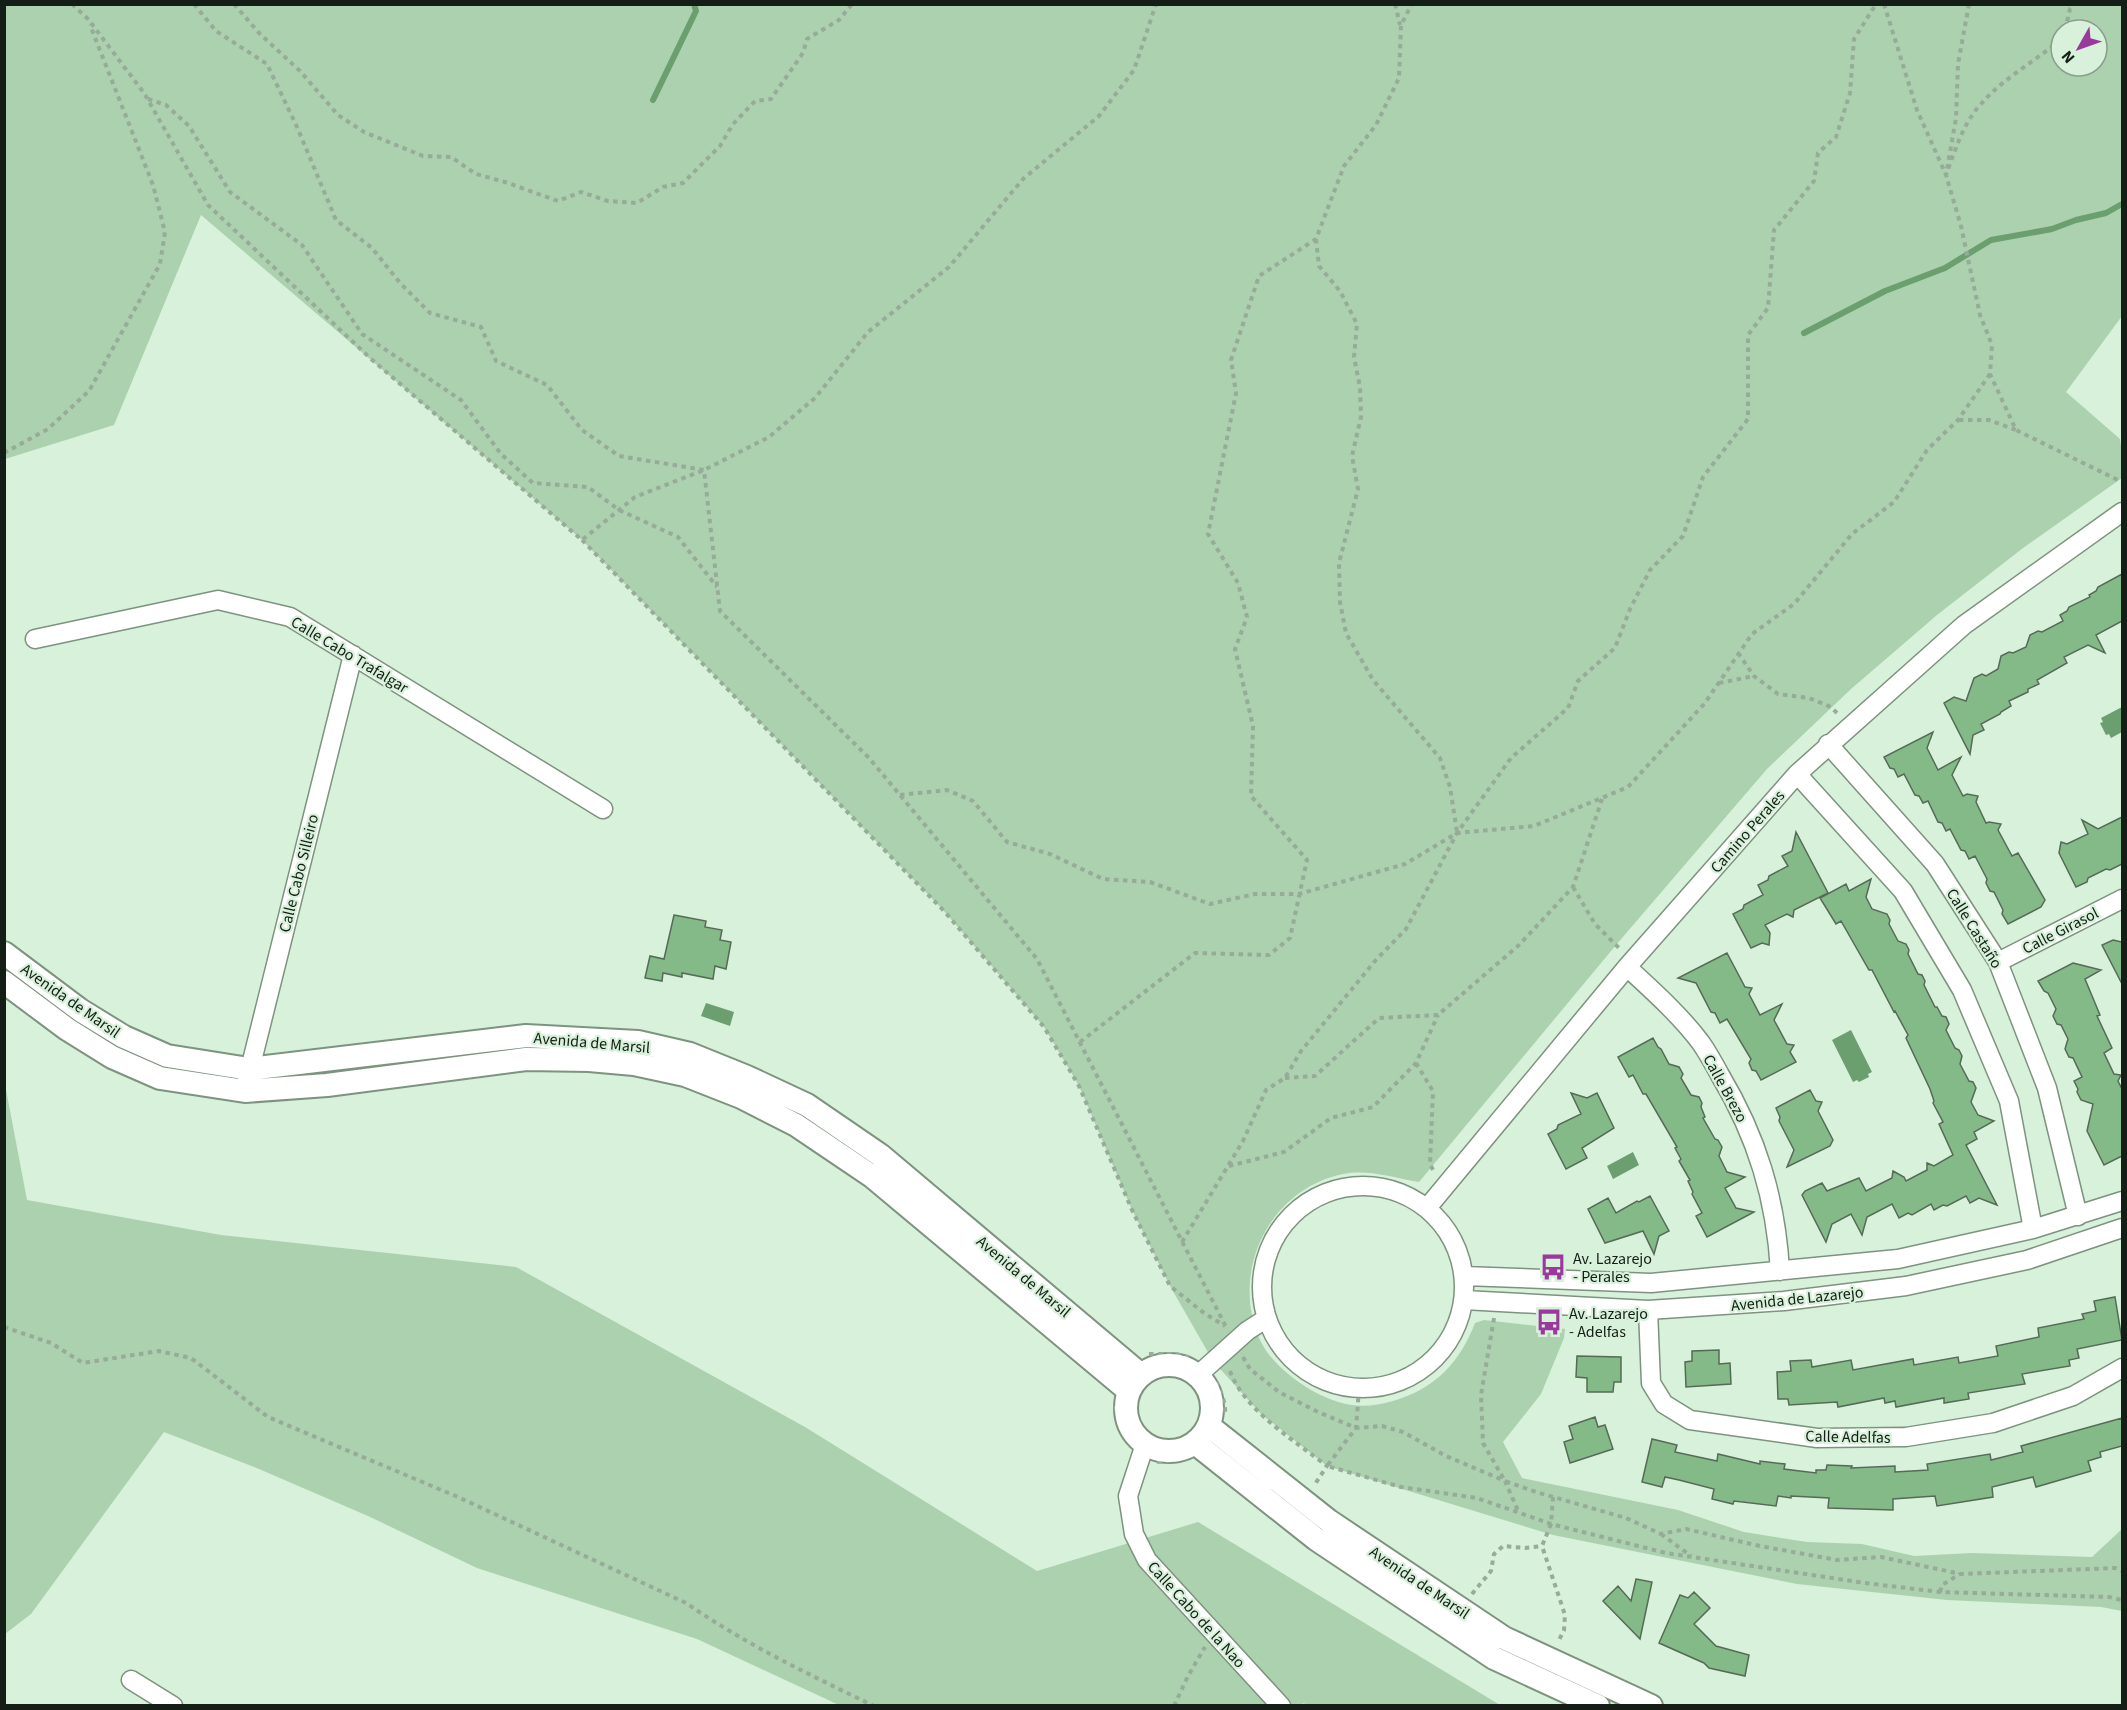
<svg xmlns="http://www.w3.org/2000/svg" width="2127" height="1710" font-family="'Source Sans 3',sans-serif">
<rect width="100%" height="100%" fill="#d8f1da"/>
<path fill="#acd1af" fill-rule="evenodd" d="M5,5H2122V316L2066,392L2120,439L2122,454V478L2023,548L1937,615L1851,689L1767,769L1616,945L1419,1182C1394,1178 1369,1169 1343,1174C1270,1189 1229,1271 1260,1340C1270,1361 1291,1378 1311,1390C1340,1406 1362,1410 1393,1401C1435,1389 1460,1362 1475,1323L1484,1320L1565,1329L1564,1338L1541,1394L1503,1442L1522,1478L1678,1510L1744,1532L1807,1542L1862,1544L1914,1556L1972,1553L2092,1557L2122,1529V1611L2101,1607L1947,1600L1797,1584L1553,1535L1327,1466L1261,1414L1213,1361L1170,1286L1132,1210L1079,1086L1044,1027L944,911L582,540L201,215L114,425L5,459ZM2061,30H2097V66H2061Z
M4,1079L27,1200L221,1235L516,1267L805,1427L1037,1571L1198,1522L1500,1705L1306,1706L1304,1703L1300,1706L839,1705L697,1639L477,1568L368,1516L259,1469L164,1432L31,1614L5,1634Z"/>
<path fill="#6b9f70" d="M2122,707V732L2111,738L2109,734L2106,735L2100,723L2103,722L2101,718Z
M706,1003L734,1012L730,1026L701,1016Z
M1851,1030L1872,1072L1868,1074L1869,1077L1859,1082L1857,1080L1853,1082L1832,1040Z
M1633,1152L1639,1165L1613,1179L1607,1166Z"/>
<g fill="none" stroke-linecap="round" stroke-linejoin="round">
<path stroke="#6b9f70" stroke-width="6" d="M653,100L696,11L694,4
M1804,333L1885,291L1945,268L1991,240L2052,229L2076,220L2106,213L2122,204"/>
</g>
<path fill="#84b988" stroke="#566b57" stroke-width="1.5" d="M2122,574V621L2096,635L2105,653L2088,645L2064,657L2067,663L2037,680L2039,684L2028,689V692L2009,701L2011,706L2001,712L2000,714L1981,724L1984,730L1973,735L1970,754L1944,703L1954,697L1966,701L1974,678L1982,674L1986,676L1998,669L2001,656L2009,652L2013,653L2026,647L2030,635L2038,631L2042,632L2063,621L2060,615L2067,611L2069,607L2090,597L2089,595L2096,591L2098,587Z
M1933,732L1927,748L1938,770L1961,757L1952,775L1963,796L1967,794L1978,796L1976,802L1986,823L1989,822L2001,824L1998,830L2012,856L2018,853L2045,900L2041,907L2008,924L2002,914L2003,910L1994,892L1990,891L1986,883L1987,879L1975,856L1969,859L1965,851L1961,850L1950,829L1946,831L1942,823L1938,822L1928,801L1923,803L1919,796L1915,795L1904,774L1898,777L1894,769L1890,768L1884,757Z
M2122,817V864L2110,870L2106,869L2088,878L2087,882L2076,887L2059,853L2061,842L2067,844L2088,834L2082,820L2098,829Z
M1796,832L1828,893L1794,910L1793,917L1787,914L1765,925L1770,933L1769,945L1762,943L1751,948L1733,914L1743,909L1744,905L1763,895L1758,885L1768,880L1769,876L1788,866L1782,856L1792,851Z
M1871,879L1866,897L1872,909L1887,914L1890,920L1889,924L1898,941L1906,944L1909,950L1908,954L1918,974L1922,975L1925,981L1924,985L1935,1007H1937L1942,1016L1946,1017L1949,1024L1946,1030L1955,1048L1959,1050L1962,1056L1960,1064L1969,1081L1973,1082L1976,1088L1971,1102L1978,1115L1994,1121L1974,1132L1977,1139L1966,1145L1997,1205L1979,1198L1970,1203L1966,1196L1947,1206L1943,1205L1934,1210L1931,1204L1912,1215L1908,1213L1899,1218L1892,1204L1867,1217L1862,1235L1851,1214L1832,1224L1826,1242L1802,1195L1805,1191L1822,1183L1827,1191L1859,1178L1866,1191L1892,1178L1893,1171L1904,1177L1906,1181L1927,1170V1163L1934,1166L1953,1155L1939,1124L1943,1122L1933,1103L1934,1101L1930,1089L1906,1038L1908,1035L1895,1011L1894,1012L1872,970H1869L1841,921L1836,924L1820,898L1846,884L1849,891Z
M674,915L706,921L705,927L722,930L720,940L731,942L726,969L715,966L713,979L682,973V977L663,973L662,981L645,978L650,956L664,959Z
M2113,940L2122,942V984L2102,945Z
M1727,953L1745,987L1752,988L1749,994L1760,1015L1782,1004L1774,1020L1787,1044L1794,1045L1790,1052L1796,1062L1761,1080L1756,1071L1752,1070L1749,1063L1751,1059L1727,1019L1720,1023L1715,1013L1711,1012L1696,983L1678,978Z
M2073,963L2101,970L2085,979L2100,1015L2097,1016L2112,1048L2104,1053L2114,1074L2121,1075L2118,1081L2122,1089V1156L2104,1165L2087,1131L2093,1104L2081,1100L2077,1092L2078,1089L2074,1081L2082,1077L2073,1058L2069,1057L2065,1049L2068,1039L2061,1025L2057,1024L2053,1016L2056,1009L2048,993L2044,991L2038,981Z
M1653,1038L1658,1047L1661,1049L1669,1064L1679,1067L1683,1074L1681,1078L1691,1095L1699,1097L1702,1103L1701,1107L1705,1117L1703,1118L1715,1139L1718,1140L1722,1147L1719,1156L1727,1172L1745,1177L1725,1188L1736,1208L1754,1212L1707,1237L1696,1216L1702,1213L1692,1194L1693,1192L1688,1181L1690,1180L1679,1161L1681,1159L1675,1148L1677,1147L1646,1094H1643L1633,1075L1629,1077L1618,1057Z
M1810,1090L1816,1101L1822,1102L1818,1111L1833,1140L1830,1146L1787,1167L1794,1150L1779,1121L1780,1117L1776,1108Z
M1571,1093L1587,1098L1597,1093L1614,1128L1582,1148L1587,1158L1566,1169L1548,1134L1557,1129L1558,1125L1581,1114Z
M1650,1196L1669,1231L1659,1236L1654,1254L1643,1231L1605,1243L1588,1209L1608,1198L1616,1213L1637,1201L1639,1202Z
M2115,1297L2122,1340L2077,1349L2079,1358L2069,1360L2070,1366L2022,1374L2025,1384L1968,1393L1969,1399L1944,1403V1398L1896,1407L1895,1401L1885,1403L1884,1398L1838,1407L1837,1402L1789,1405L1788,1399H1778L1777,1372L1791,1371L1790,1361L1811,1360L1812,1367L1851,1360L1853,1370L1913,1359L1914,1365L1958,1357L1959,1363L1998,1356L1996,1346L2039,1337L2038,1328L2084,1319L2082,1314L2096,1311L2094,1301Z
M1719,1350V1364L1730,1363L1731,1384L1686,1387L1685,1362L1692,1361V1351Z
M1577,1356L1621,1357V1382H1614L1613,1392H1587V1378L1576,1377Z
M1595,1417L1598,1427L1605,1425L1613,1449L1570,1463L1564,1442L1573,1439L1569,1426Z
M2122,1418V1446L2100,1452L2101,1457L2088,1461L2091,1471L2036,1487L2033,1477L1992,1487L1993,1497L1937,1506L1935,1496L1893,1499V1510L1828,1508L1829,1498L1791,1496V1498L1778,1496L1776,1506L1734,1501L1733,1504L1712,1499L1714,1489L1679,1480L1665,1477L1662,1487L1642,1482L1652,1439L1677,1445L1675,1452L1717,1461L1718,1454L1760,1464V1461L1785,1464L1784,1469L1816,1473V1470H1826L1827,1465L1852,1466L1851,1468L1895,1466V1472L1928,1470L1927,1464L1990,1454L1991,1460L2023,1452L2021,1446Z
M1636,1579L1652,1582L1640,1639L1603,1601L1618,1586L1631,1601Z
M1694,1592L1710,1608L1694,1624L1716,1646L1749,1655L1745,1676L1709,1668L1704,1663L1659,1643L1680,1595L1688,1598Z"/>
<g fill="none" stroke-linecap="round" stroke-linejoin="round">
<g stroke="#7d937e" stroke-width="21">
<path id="minor" d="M35,639L218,600L290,617L603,809
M1828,744L1935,864L1998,962L2047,1088L2078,1216
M1797,774L1903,891L1962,990L2009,1101L2033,1229
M1998,962L2122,899
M1627,967C1652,990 1681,1016 1701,1043C1708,1053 1714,1064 1720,1075C1757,1137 1776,1199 1780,1271
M247,1081L353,655
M1262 1287a101 101 0 1 1 202 0a101 101 0 1 1-202 0Z
M1427,1208L1627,967L1797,774L1964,625L2122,512
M1464,1276L1651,1283L1898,1259L2033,1229L2122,1201
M1464,1300L1648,1310L1784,1301L1906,1286L2027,1260L2122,1228
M1648,1310L1651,1383L1664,1404L1690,1420L1817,1438L1906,1437L1993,1423L2073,1396L2122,1368
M1198,1375L1247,1331L1267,1318
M1145,1444L1128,1496L1134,1534L1147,1560L1281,1706
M131,1680L173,1706"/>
</g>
<g stroke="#7d937e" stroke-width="26">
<path id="tertiary" d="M4,953L80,1010L124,1037L167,1056L249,1069L526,1036L638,1042L690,1054L747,1077L807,1105L880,1155L1141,1375
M4,982L67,1029L112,1057L160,1078L245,1091L327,1085L526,1059L589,1060L634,1064L685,1075L741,1097L796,1125L873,1177L1129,1391
M1126 1408a43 43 0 1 1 86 0a43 43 0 1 1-86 0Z
M1209,1426L1329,1521L1504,1638L1651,1706
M1195,1443L1316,1539L1494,1658L1598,1706"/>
</g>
<path stroke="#97ab99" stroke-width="4" stroke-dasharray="4.5 4.5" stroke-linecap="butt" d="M72,4L88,19L144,93L208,205L370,358L582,540L635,497L704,470L769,437L815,398L868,332L949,267L1023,179L1099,116L1134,70L1156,4
M194,4L216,31L267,64L297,127L336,220L372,248L400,283L430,313L481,327L496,361L547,385L582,430L619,456L704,470L720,611L869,758L1037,959L1226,1327
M234,4L259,33L300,71L338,115L364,132L423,156L451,157L476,174L505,182L558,201L581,192L608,201L637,203L663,187L683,183L720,146L733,124L755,101L771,99L803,53L807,39L839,20L852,4
M1395,4L1400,25
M1884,4L1917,110L1946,175L1961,226L1980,315L1992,345L1990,374L2016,430L2122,482
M1969,4L1958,64L1956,118L1946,175C1955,151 1963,123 1981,104C2004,77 2035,62 2061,39
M2065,30L2070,9L2074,4
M148,99L166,105L189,126L230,192L302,245L362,334L461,400L501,454L533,483L588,487L619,510L678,537L717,587
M1316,239L1319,266L1340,291L1357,324L1354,357L1360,387L1361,417L1352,456L1358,489L1339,563L1340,602L1346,633L1373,680L1440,758L1450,787L1457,832
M1959,420H1989L2016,430
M4,453L48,429L89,391L160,264L165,232L153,185L90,25
M582,540L944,911L1044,1027L1079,1086L1132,1210L1170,1286L1204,1313L1225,1326
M1738,653L1754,676L1778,694L1809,698L1831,707L1838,714
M1719,683L1754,676
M900,795L947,790L973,801L1007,842L1050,854L1103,879L1150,882L1210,904L1255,894H1299L1405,864L1457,833L1534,826L1628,787L1705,703L1752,634L1794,604L1852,534L1894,502L1927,450L1958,420L1990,374
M1573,887L1595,924L1621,950
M1080,1042L1195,953L1269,955L1290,938L1307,860L1251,796L1253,726L1235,649L1247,617L1238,583L1208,534L1236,393L1231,360L1259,276L1316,239L1344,166L1376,125L1399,78L1401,25L1412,4
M1416,1063L1433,1091L1430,1164L1434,1172
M1285,1078L1315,1076L1379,1018L1438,1015L1519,945L1573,887L1602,799
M1229,1166L1284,1152L1331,1118L1373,1107L1416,1063L1438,1015
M1182,1242L1243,1141L1266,1090L1285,1078L1301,1051L1375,961L1406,929L1457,833L1511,758L1568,708L1578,681L1615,648L1630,609L1650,570L1683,536L1703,477L1748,419V335L1768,308L1774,230L1814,181L1818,153L1836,137L1850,93L1854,39L1876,4
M1494,1318L1481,1395L1483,1443L1505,1481L1536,1492L1626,1518L1661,1534L1686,1529L1760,1546L1837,1560L1881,1557L1961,1574L2115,1568L2122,1571
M4,1327L51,1343L83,1363L159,1351L191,1358L268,1417L458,1497L686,1603C745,1644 810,1675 874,1706
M1149,1354H1176L1192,1358
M1243,1357L1250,1369L1279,1392L1316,1411L1356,1428L1382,1426L1403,1432L1446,1456L1505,1481L1519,1513
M1230,1371C1244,1410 1295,1441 1327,1466L1315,1484
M1216,1382C1221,1392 1226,1402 1225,1414
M1359,1389L1356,1428L1327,1466L1401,1487L1477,1498L1551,1524L1666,1553L1865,1583L1940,1592L2109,1597L2122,1600
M1115,1406L1126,1441
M1157,1462L1182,1459
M1553,1497L1551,1524L1542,1546L1565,1615L1564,1630L1558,1642
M1661,1534L1691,1556
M1940,1592L1942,1585L1960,1574
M1472,1594L1491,1571L1494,1554L1503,1546L1525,1548L1542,1546
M1174,1706L1188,1676L1205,1647"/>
<use href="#minor" stroke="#fff" stroke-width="18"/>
<use href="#tertiary" stroke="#fff" stroke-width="22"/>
</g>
<defs>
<g id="bus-bare" transform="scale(2.07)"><path d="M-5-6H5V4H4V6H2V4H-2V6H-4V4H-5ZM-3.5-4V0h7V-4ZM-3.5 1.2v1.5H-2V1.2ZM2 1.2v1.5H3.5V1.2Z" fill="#9b389e" stroke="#d8f1da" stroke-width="2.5" paint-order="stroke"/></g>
</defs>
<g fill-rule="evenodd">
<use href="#bus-bare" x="1553" y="1267"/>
<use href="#bus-bare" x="1549" y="1322"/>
</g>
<g text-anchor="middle" stroke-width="4.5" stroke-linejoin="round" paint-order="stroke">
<g font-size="16" fill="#151e16" stroke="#d8f1da">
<text transform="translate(350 654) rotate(31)" y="6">Calle Cabo Trafalgar</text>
<text transform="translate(1747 831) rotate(-49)" y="6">Camino Perales</text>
<text transform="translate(298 873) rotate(-76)" y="6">Calle Cabo Silleiro</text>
<text transform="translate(1975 928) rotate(58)" y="6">Calle Castaño</text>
<text transform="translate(2060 930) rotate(-27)" y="6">Calle Girasol</text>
<text transform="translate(71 1000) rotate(35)" y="6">Avenida de Marsil</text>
<text transform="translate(592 1042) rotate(5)" y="6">Avenida de Marsil</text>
<text transform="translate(1726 1088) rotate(61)" y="6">Calle Brezo</text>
<text transform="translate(1024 1276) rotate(40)" y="6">Avenida de Marsil</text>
<text transform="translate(1797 1298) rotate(-6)" y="6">Avenida de Lazarejo</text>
<text transform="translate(1848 1436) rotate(1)" y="6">Calle Adelfas</text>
<text transform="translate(1420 1582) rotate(34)" y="6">Avenida de Marsil</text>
<text transform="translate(1197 1614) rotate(48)" y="6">Calle Cabo de la Nao</text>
</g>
<g font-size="16" fill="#151e16" stroke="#d8f1da" text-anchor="start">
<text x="1573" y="1264">Av. Lazarejo<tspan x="1573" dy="18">- Perales</tspan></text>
<text x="1569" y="1319">Av. Lazarejo<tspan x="1569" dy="18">- Adelfas</tspan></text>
</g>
</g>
<rect width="2127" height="1710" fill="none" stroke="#151e16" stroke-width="12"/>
<g transform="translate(2079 48) rotate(230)"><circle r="28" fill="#d8f1da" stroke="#8a9d8c" stroke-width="1.5"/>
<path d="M0-4.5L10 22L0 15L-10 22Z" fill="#9b389e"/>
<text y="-9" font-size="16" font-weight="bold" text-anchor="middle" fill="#151e16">N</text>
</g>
</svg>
